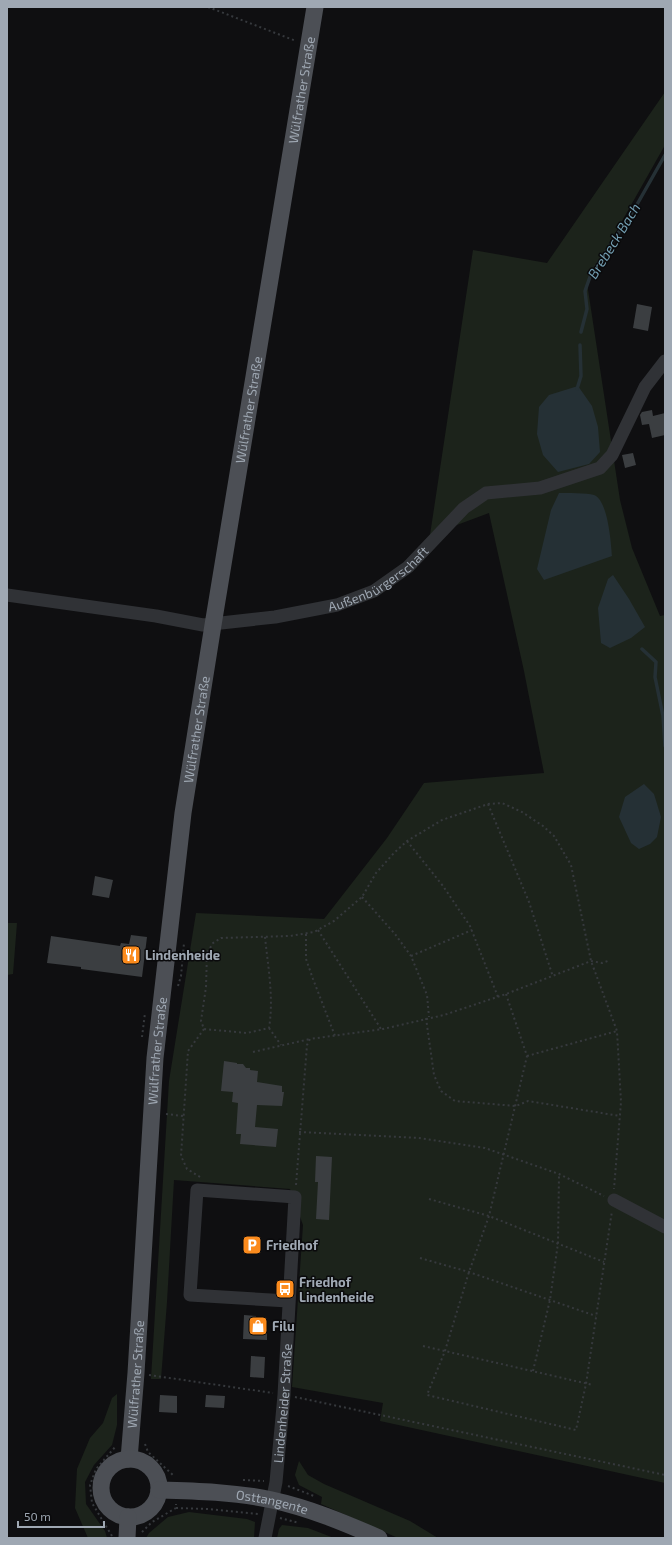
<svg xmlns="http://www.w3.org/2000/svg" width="672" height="1545" font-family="'Exo 2',sans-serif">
<rect width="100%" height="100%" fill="#0f0f11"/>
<path fill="#1c231b" d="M665,92V145L587,283L620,500L632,548L660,616L665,615V1483L380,1421L383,1403L292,1387L303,1225L290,1189L174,1180L167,1302L161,1379H151L169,1081L196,913L324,919L387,838L424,783L544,773L524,671L489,513L430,535L473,250L547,263Z
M7,923H17L13,974L7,975Z
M117,1394V1425L112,1445L94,1465L85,1482L86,1504L105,1531L107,1538H88L75,1508L77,1469L90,1438L103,1423L112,1398Z
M299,1461L308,1475L324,1484L410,1521L438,1538H398L321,1504L322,1497L299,1485L295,1475Z
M189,1512L247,1519L255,1522L254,1538H146L149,1533L168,1517Z
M282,1525L308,1528L334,1538H277L279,1529Z"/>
<path fill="#253035" d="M578,386L592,406L598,427L600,452L589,464L558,472L543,455L537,434L539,407L549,395Z
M559,493C567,493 587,493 594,495C608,500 611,543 612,556L544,580L537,569L551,510Z
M613,575L629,599L645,627L631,638L610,648L601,643L598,608L608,579Z
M644,784L654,794L661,817L657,837L650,844L639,849L631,843L619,817L625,797Z"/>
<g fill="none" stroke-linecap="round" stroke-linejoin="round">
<path stroke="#253035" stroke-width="3.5" d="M581,332L587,309L585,291L591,274L635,208L665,155
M577,389L581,376L580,345
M642,649L656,662L655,677L663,716L665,746"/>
</g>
<path fill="#3b3e41" d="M637,304L652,307L648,331L633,328Z
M652,410L653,416L665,413V435L652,438L649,424L642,425L640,415L642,412Z
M633,453L636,465L625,468L622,455Z
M95,876L113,880L109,898L92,895Z
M131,935L147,937L142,977L81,969V967L47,963L51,936L120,946L121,943L129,944Z
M224,1061L237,1063V1064H243L246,1068H250V1070L258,1071L257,1082L282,1086V1092H284L282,1106L257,1105L255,1127L278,1129L276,1147L240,1144L241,1134H236L238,1103L232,1102L233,1092L221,1091Z
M316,1156L332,1157L329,1220L316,1219L318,1182H315Z
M244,1315L256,1316V1321L267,1322V1340L243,1339Z
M251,1356L265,1357L264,1378L250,1377Z
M160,1395L177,1396V1413L159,1412Z
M206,1395L225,1396L224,1408L205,1407Z"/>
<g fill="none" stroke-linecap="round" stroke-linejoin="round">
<path stroke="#36393d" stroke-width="2" stroke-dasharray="2 3" stroke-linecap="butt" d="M208,7L296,41
M488,804L529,902L553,977
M407,841L443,886L470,926L498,997
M362,897L395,934L411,956L427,995L429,1017
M318,930L381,1029
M306,934V959L313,979L335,1036
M265,937C268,967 274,998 269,1028L247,1033L204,1029L201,1021L206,987L207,953L213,943L221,938L290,936L314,932L334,921L362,897L376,873L394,853L407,841L442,820L488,804L502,803L522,812L543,826L554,836L571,865L591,961L617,1031L621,1102L614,1189
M411,956L472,930
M178,986L181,976L184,943
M506,994L527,1056L489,1216L469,1272L445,1351L427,1395L576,1430L586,1384L612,1211
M426,1018L434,1075L441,1091L455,1101L516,1106L528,1101L620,1116
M269,1028L281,1045
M142,1037L145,1013
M253,1052L310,1039
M527,1056L617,1031
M166,1114L183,1116
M299,1132L419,1138L485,1148L559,1174L604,1196
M200,1177L187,1169L181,1156L188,1051L204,1029
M296,1185L307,1045L310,1039L383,1029L444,1015L506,994L591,961L602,963L608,961
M429,1199L489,1216L604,1262
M420,1258L469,1272L596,1316
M423,1346L593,1385
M533,1371L550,1300L558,1243L559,1174
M149,1375L273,1393
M295,1397L665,1475
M145,1444L148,1452L174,1476
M243,1480L264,1481
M288,1486L314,1496
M176,1508L208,1509L258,1514
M280,1518L299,1523
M142,1532L152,1522L176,1508V1504
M112,1536L92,1503L90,1485L96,1469L116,1446"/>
<g stroke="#303236" stroke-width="13">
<path id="s1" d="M7,595L156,616L203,625L275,617L337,605L374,591L408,567L464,508L486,493L540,488L600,468L612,455L645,387L665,361"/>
<path d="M614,1200L665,1227"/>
<path id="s2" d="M265,1538L276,1482L284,1395L295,1197L197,1190L190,1295L288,1301"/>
</g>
<g stroke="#4c4f55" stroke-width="17">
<path id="s3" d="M129,1459L136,1373L155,1058L183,813L213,625L315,7"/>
<circle cx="130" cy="1488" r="29"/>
<path id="s4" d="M159,1490C197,1491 235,1492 272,1500C309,1508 345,1523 379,1538"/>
<path d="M127,1538L128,1517"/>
</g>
</g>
<defs>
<g id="restaurant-square" transform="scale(1)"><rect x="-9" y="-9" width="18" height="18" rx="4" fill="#fb8b1d" stroke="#0a0a0c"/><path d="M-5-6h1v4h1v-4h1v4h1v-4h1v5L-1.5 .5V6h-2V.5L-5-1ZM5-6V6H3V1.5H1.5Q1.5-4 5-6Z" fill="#fff"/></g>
<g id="parking-square" transform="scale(1)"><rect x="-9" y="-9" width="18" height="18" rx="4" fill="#fb8b1d" stroke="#0a0a0c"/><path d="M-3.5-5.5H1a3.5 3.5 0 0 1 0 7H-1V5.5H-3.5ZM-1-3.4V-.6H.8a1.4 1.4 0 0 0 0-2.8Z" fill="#fff"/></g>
<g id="bus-square" transform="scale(1)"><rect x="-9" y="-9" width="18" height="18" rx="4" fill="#fb8b1d" stroke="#0a0a0c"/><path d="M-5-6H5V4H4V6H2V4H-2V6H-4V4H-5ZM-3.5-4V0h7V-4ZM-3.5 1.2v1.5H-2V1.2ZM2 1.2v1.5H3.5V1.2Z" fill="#fff"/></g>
<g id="shop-square" transform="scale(1)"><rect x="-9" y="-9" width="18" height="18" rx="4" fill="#fb8b1d" stroke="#0a0a0c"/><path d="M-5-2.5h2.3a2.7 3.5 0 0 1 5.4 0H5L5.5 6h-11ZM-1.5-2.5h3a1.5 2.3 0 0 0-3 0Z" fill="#fff"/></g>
</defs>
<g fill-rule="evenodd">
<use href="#restaurant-square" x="131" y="955"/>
<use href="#parking-square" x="252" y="1245"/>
<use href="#bus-square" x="285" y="1289"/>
<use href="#shop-square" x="258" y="1326"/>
</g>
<g text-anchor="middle" stroke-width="3" stroke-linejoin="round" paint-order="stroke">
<g font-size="13" fill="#9fa8b3" stroke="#0a0a0c">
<text dy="5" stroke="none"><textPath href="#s3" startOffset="1381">Wülfrather Straße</textPath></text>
<text dy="5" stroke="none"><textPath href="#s3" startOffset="1057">Wülfrather Straße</textPath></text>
<text dy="5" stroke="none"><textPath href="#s1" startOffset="383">Außenbürgerschaft</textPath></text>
<text dy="5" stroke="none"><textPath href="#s3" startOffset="733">Wülfrather Straße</textPath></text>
<text dy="5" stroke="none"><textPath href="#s3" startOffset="409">Wülfrather Straße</textPath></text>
<text dy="5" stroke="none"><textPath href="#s3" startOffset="85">Wülfrather Straße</textPath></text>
<text dy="5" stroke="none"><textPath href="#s2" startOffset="136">Lindenheider Straße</textPath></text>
<text dy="5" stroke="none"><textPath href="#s4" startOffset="114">Osttangente</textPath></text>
</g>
<g font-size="13" font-weight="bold" fill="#9fa8b3" stroke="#0a0a0c" text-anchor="start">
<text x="145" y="960">Lindenheide</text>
<text x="266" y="1250">Friedhof</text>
<text x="299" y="1287">Friedhof<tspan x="299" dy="15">Lindenheide</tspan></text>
<text x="272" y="1331">Filu</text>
</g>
<g font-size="14" font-style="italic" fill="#739eb1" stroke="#0a0a0c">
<text transform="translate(614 241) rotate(-58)" y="5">Brebeck Bach</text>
</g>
</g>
<rect width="672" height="1545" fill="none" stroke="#9fa8b3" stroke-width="16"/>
<path d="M18 1521v6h86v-6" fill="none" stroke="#9fa8b3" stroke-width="2"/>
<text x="24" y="1521" font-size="12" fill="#9fa8b3" stroke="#0a0a0c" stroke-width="3" paint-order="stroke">50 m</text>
</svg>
